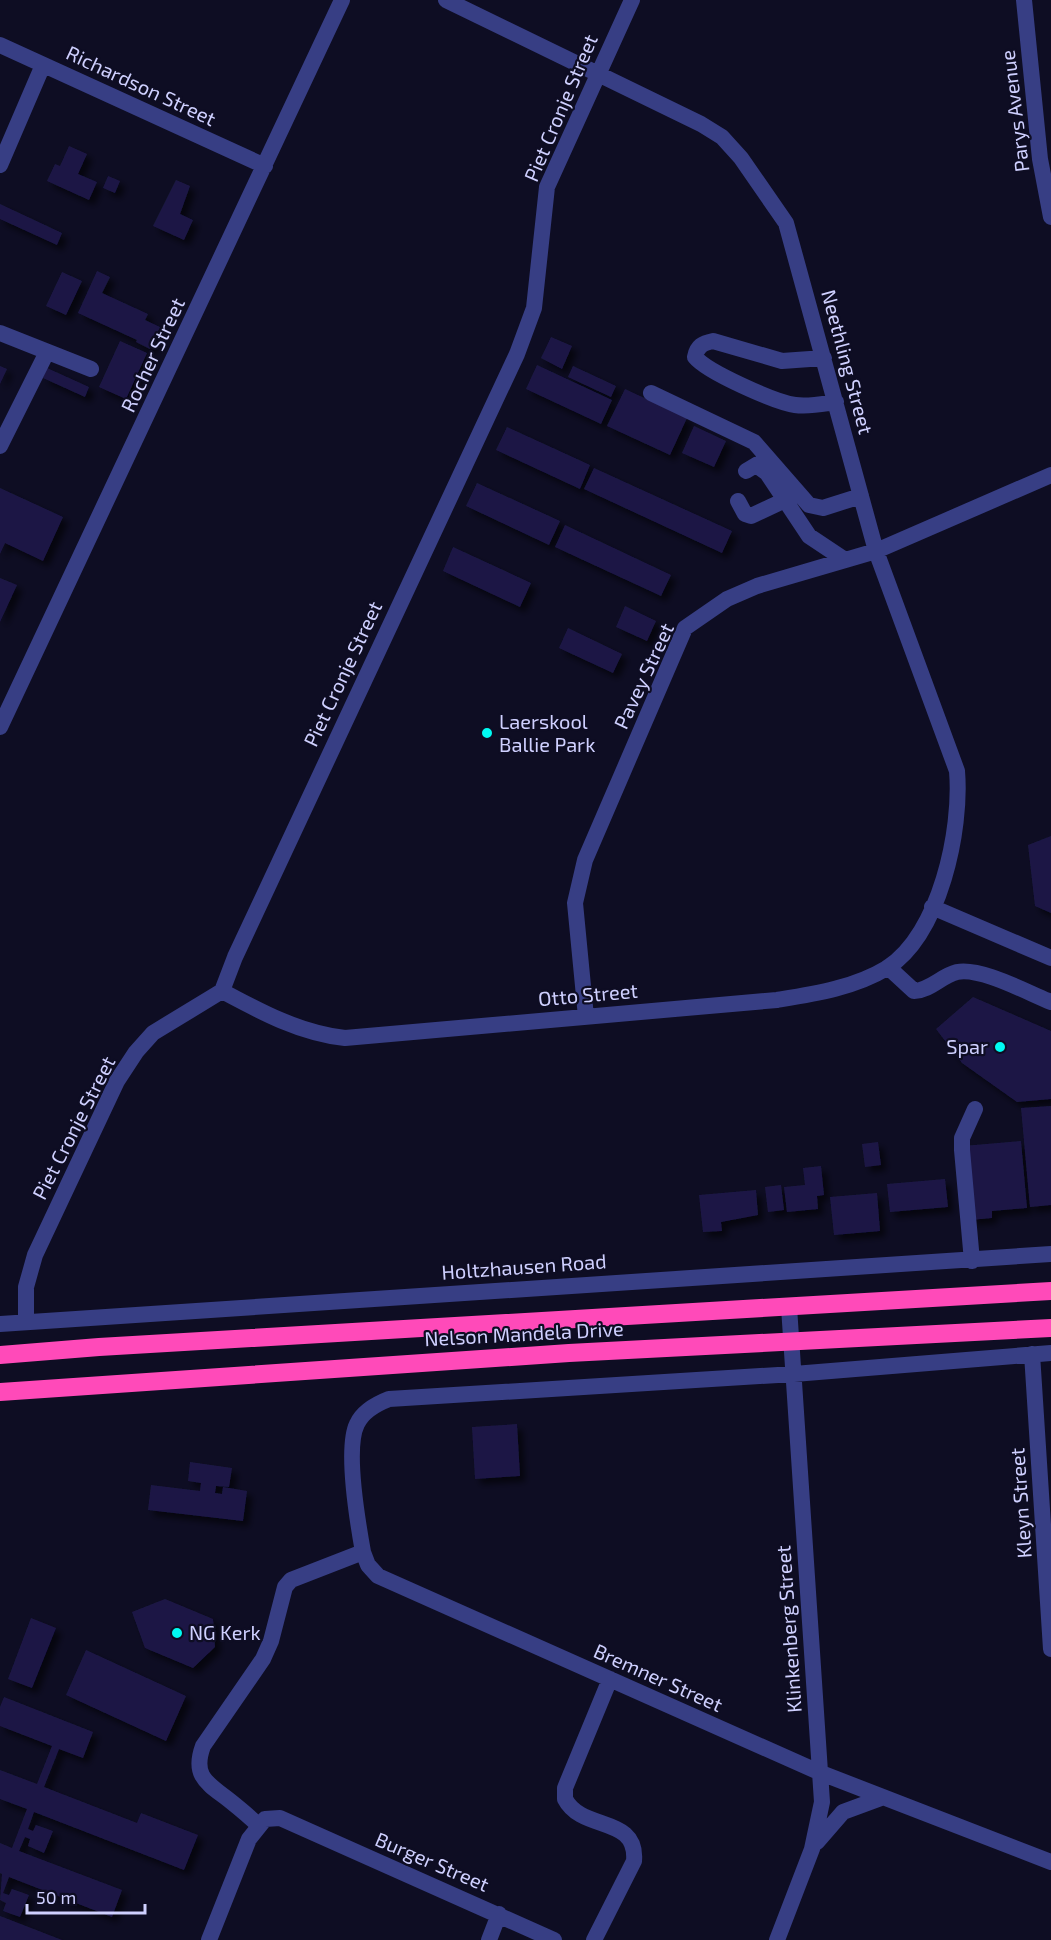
<svg xmlns="http://www.w3.org/2000/svg" width="1051" height="1940" font-family="'Exo 2',sans-serif">
<defs>
<filter id="shadow"><feDropShadow dx="5.5" dy="5.5" stdDeviation="3" flood-color="#0009"/></filter>
</defs>
<rect width="100%" height="100%" fill="#0e0d23"/>
<path fill="#1c1945" filter="url(#shadow)" d="M69,146L87,154L78,174L97,182L89,200L47,181L55,164L60,166Z
M108,176L120,181L115,193L103,188Z
M176,180L190,186L180,214L193,220L184,240L153,226Z
M0,204L62,233L57,245L0,219Z
M97,271L110,277L102,293L148,314L145,320L160,327L150,349L136,342L137,340L78,313Z
M62,272L82,281L66,315L46,306Z
M551,337L572,346L562,369L541,358Z
M120,341L147,353L126,399L99,387Z
M537,365L612,400L601,424L526,389Z
M0,366L7,369L0,384Z
M573,366L616,386L611,397L568,377Z
M47,368L89,387L85,397L43,378Z
M625,389L687,418L670,455L607,426Z
M694,426L726,441L714,467L682,453Z
M507,427L590,465L580,489L496,450Z
M594,468L732,531L722,553L584,489Z
M477,483L560,521L549,545L466,506Z
M0,488L63,517L43,561L5,543L0,554Z
M565,525L671,575L661,596L555,547Z
M453,547L531,583L520,607L443,571Z
M0,578L17,585L0,622Z
M625,606L656,621L647,641L616,627Z
M568,628L622,654L613,673L559,648Z
M1051,836V913L1035,906L1028,845Z
M973,997L1051,1031V1099L1017,1102L962,1063L936,1029Z
M1051,1106V1205L1030,1207L1021,1108Z
M1021,1141L1027,1208L992,1211V1218L970,1220L963,1146Z
M878,1142L881,1165L865,1167L862,1144Z
M821,1166L824,1195L817,1196L818,1209L787,1212L784,1187L805,1185L803,1168Z
M945,1179L948,1207L890,1212L887,1184Z
M781,1185L784,1210L768,1212L765,1187Z
M756,1190L758,1215L721,1222L722,1231L703,1232L699,1195Z
M877,1193L880,1231L834,1235L830,1197Z
M517,1424L520,1476L475,1479L472,1427Z
M190,1462L232,1468L229,1487L216,1486L215,1493L222,1494L223,1487L247,1491L243,1521L148,1510L151,1485L200,1491L201,1483L188,1481Z
M165,1599L213,1619L215,1647L193,1668L145,1648L132,1612Z
M31,1618L56,1628L32,1688L8,1679Z
M86,1650L186,1696L166,1741L66,1695Z
M4,1697L93,1732L83,1758L59,1749L44,1787L137,1823L141,1813L198,1835L184,1870L34,1812L28,1829L33,1831L36,1825L53,1831L44,1853L28,1846L30,1839L25,1837L19,1851L122,1890L112,1917L9,1877L3,1893L9,1895L12,1889L29,1895L20,1917L3,1911L6,1903L0,1900L2,1874L0,1873V1843L12,1848L27,1809L0,1799V1770L37,1784L52,1746L0,1726V1707Z
M0,1916L62,1940H0Z"/>
<g fill="none" stroke-linecap="round" stroke-linejoin="round">
<path stroke="#373e84" stroke-width="16" d="M1024,0L1040,159L1051,217
M0,45L265,166
M0,165L43,65
M0,333L91,369
M824,358L782,361L713,341C703,343 697,346 695,357C707,372 775,402 795,405C809,407 822,404 836,402
M651,393L754,442L809,505L823,508L861,496
M0,446L47,352
M746,471L756,465L767,473L809,536L845,560
M738,501L745,514L751,516L783,501
M0,727L342,0
M932,907L1051,958
M888,967L914,991C931,990 941,976 957,972C981,967 1028,993 1051,1002
M222,991C261,1012 300,1033 345,1038L777,1000C814,994 854,988 887,968C940,934 962,830 957,771L876,551L786,223L741,158L722,137L701,124L446,0
M586,1017L575,903L585,860L685,628L727,599L757,586L876,551L1051,475
M972,1261L962,1150V1138L975,1109
M26,1322V1287L35,1255L117,1081L136,1052L153,1033L222,991L235,957L517,354L534,308L547,187L632,0
M0,1324L1051,1254
M1051,1353L794,1374L389,1399C376,1404 363,1411 357,1424C345,1448 358,1524 363,1552L368,1565L378,1576L821,1773L1051,1862
M1032,1354L1051,1649
M258,1825C249,1816 239,1808 229,1800C207,1783 192,1776 203,1746L263,1659L271,1641L285,1587L291,1580L363,1552
M817,1842L843,1812L881,1798
M209,1940L249,1839L265,1819L280,1818L554,1940
M489,1940L499,1914
M594,1940L634,1861C638,1815 582,1832 565,1799V1788L610,1679
M777,1940L812,1849L822,1802L789,1307"/>
<path stroke="#ff4ab9" stroke-width="18" d="M0,1355L99,1347L1051,1291
M0,1392L569,1353L1051,1328"/>
</g>
<g fill="#00faf2" stroke="#0e0d23" stroke-width="2">
<circle cx="487" cy="733" r="6"/>
<circle cx="1000" cy="1047" r="6"/>
<circle cx="177" cy="1633" r="6"/>
</g>
<g text-anchor="middle" stroke-width="4.5" stroke-linejoin="round" paint-order="stroke">
<g font-size="20" fill="#cfd0ff" stroke="#0e0d23">
<text transform="translate(141 86) rotate(25)" y="7">Richardson Street</text>
<text transform="translate(561 108) rotate(-67)" y="7">Piet Cronje Street</text>
<text transform="translate(1015 111) rotate(-97)" y="7">Parys Avenue</text>
<text transform="translate(153 355) rotate(-65)" y="7">Rocher Street</text>
<text transform="translate(847 362) rotate(75)" y="7">Neethling Street</text>
<text transform="translate(343 674) rotate(-65)" y="7">Piet Cronje Street</text>
<text transform="translate(644 676) rotate(-65)" y="7">Pavey Street</text>
<text transform="translate(588 995) rotate(-5)" y="7">Otto Street</text>
<text transform="translate(74 1128) rotate(-63)" y="7">Piet Cronje Street</text>
<text transform="translate(524 1267) rotate(-4)" y="7">Holtzhausen Road</text>
<text transform="translate(524 1334) rotate(-3)" y="7">Nelson Mandela Drive</text>
<text transform="translate(1021 1503) rotate(-94)" y="7">Kleyn Street</text>
<text transform="translate(789 1629) rotate(-94)" y="7">Klinkenberg Street</text>
<text transform="translate(658 1678) rotate(24)" y="7">Bremner Street</text>
<text transform="translate(432 1862) rotate(23)" y="7">Burger Street</text>
</g>
<g font-size="20" fill="#cfd0ff" stroke="#0e0d23" text-anchor="start">
<text x="499" y="729">Laerskool<tspan x="499" dy="23">Ballie Park</tspan></text>
<text x="988" y="1054" text-anchor="end">Spar</text>
<text x="189" y="1640">NG Kerk</text>
</g>
</g>
<path d="M27 1904v9h118v-9" fill="none" stroke="#cfd0ff" stroke-width="3"/>
<text x="36" y="1904" font-size="18" fill="#cfd0ff" stroke="#0e0d23" stroke-width="4.5" paint-order="stroke">50 m</text>
</svg>
